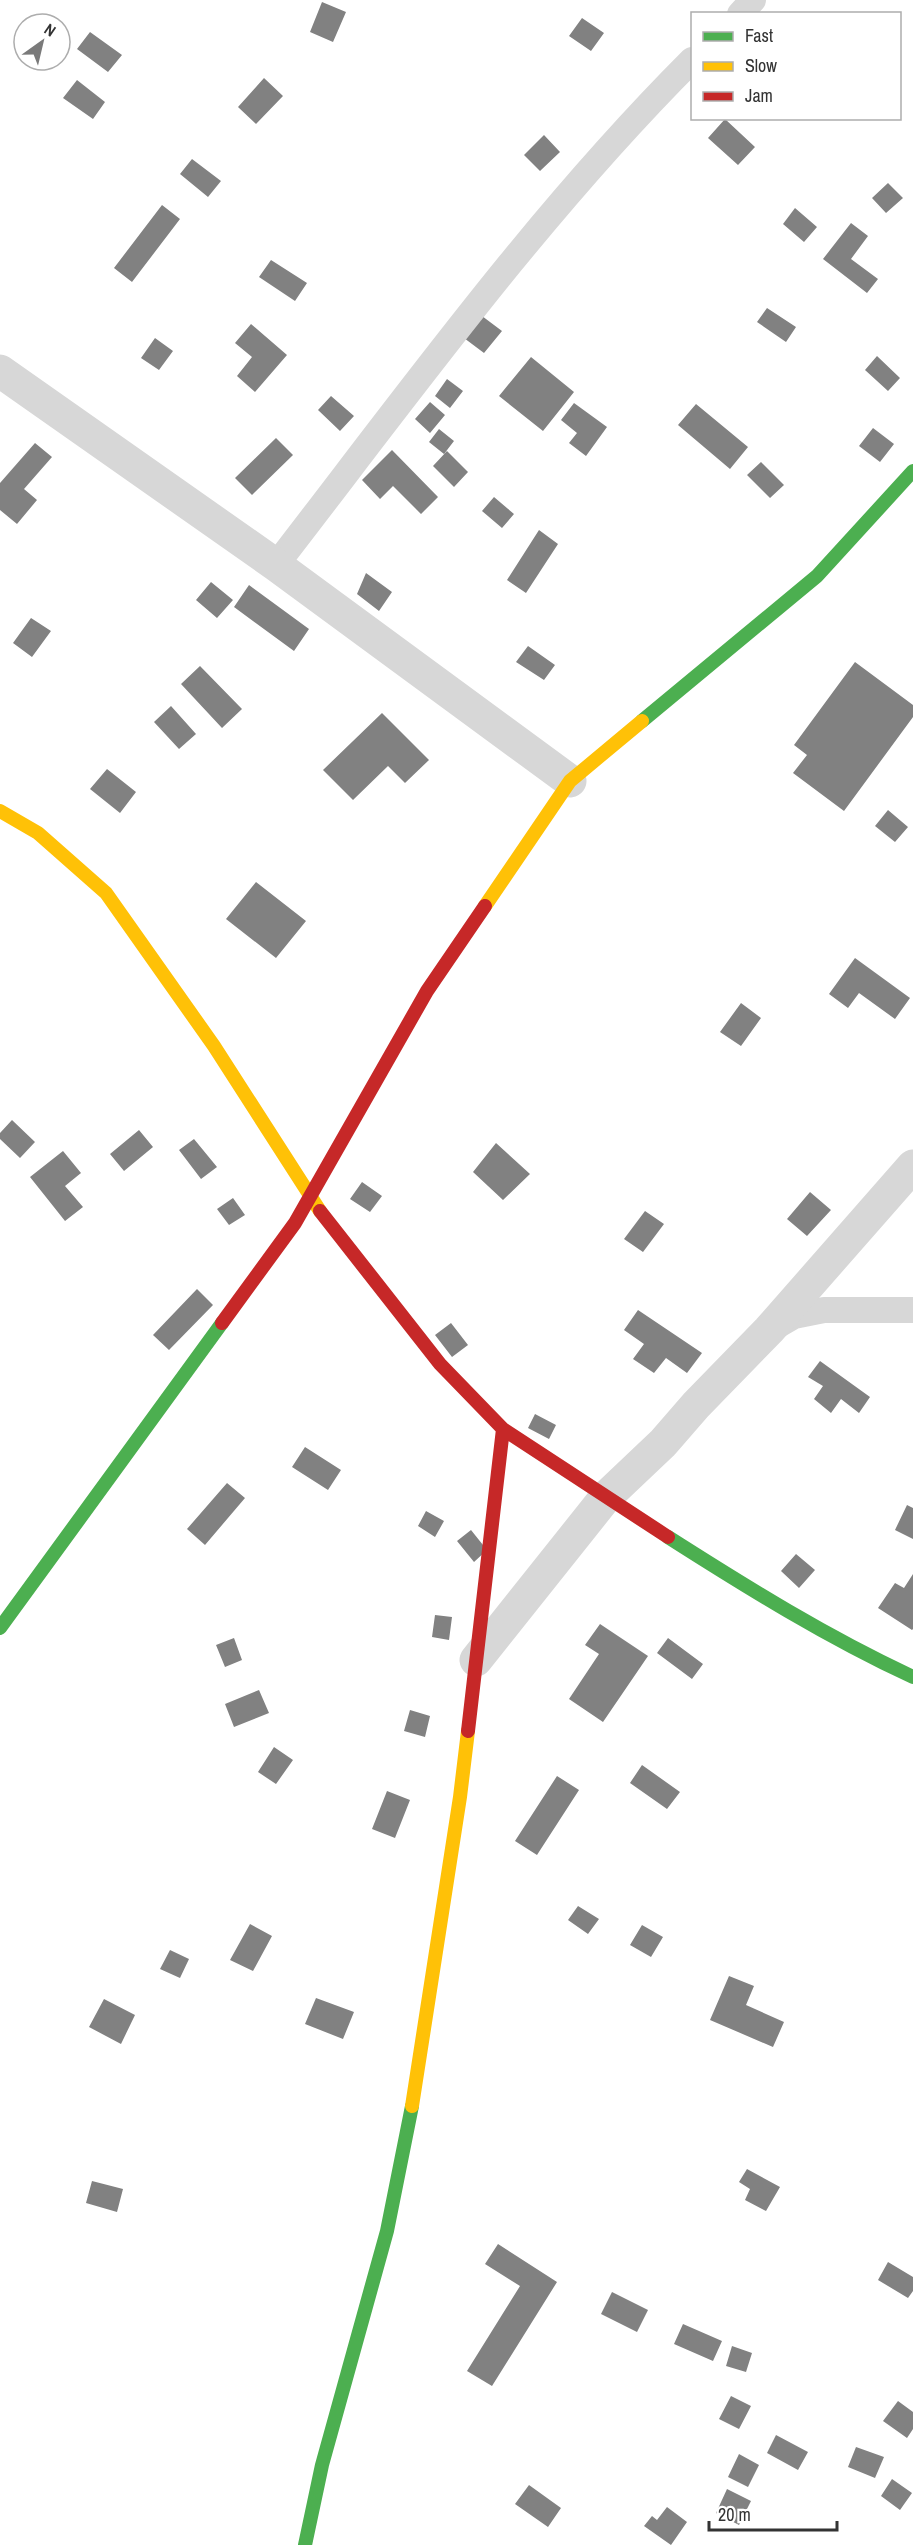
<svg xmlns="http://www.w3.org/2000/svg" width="913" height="2545" font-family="'Archivo Narrow',sans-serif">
<rect width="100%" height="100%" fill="#fff"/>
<path fill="#818181" d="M322,2L346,12L333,42L310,32Z
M582,18L604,33L591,51L569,36Z
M90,32L122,55L108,72L77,49Z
M264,78L283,96L256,124L238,107Z
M77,80L105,102L93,119L63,98Z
M725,119L755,147L738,165L708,138Z
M544,135L560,152L540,171L524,155Z
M192,159L221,181L208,197L180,174Z
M888,183L903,198L886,213L872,198Z
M162,205L180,219L132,282L114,268Z
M795,208L817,227L804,242L783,224Z
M851,223L868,236L851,259L878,279L867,293L823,259Z
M271,260L307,283L295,301L259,277Z
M767,308L796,327L786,342L757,322Z
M482,316L502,331L484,353L464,338Z
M251,324L287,355L255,392L237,376L252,357L235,343Z
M155,338L173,351L159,370L141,358Z
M877,356L900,378L888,391L865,370Z
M531,357L574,392L543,431L499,396Z
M447,379L463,391L450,408L435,396Z
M331,396L354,416L340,431L318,410Z
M430,402L445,415L430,433L415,419Z
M574,403L607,427L586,456L569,443L577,433L561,420Z
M696,404L748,447L730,469L678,425Z
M873,428L894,444L880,462L859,446Z
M439,429L454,441L444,454L429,442Z
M276,438L293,455L252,495L235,478Z
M35,443L52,457L24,489L37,500L17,524L0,510V483Z
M392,450L438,497L421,514L393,486L380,499L362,480Z
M447,451L468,472L454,487L433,466Z
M761,462L784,485L770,498L747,475Z
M494,497L514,514L502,528L482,511Z
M539,530L558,544L526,593L507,580Z
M366,573L392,592L379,611L357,594Z
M211,582L233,600L217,618L196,600Z
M249,585L309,629L294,651L234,607Z
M31,618L51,631L32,657L13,643Z
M528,646L555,665L544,680L516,662Z
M855,662L913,705V717L844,811L793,773L807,755L794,745Z
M200,666L242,709L222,728L181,684Z
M171,706L196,734L179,749L154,722Z
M382,713L429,760L405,783L388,766L353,800L323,770Z
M107,769L136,792L120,813L90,789Z
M888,810L908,827L895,842L875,826Z
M256,882L306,921L276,958L226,919Z
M855,958L910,998L895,1019L859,993L848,1008L829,994Z
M741,1003L761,1018L741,1046L720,1032Z
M12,1120L35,1142L20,1158L0,1139V1133Z
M139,1130L153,1147L124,1171L110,1154Z
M194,1139L217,1167L201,1179L179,1150Z
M496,1143L530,1174L503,1200L473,1172Z
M63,1151L81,1173L65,1186L83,1207L65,1221L30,1177Z
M362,1182L382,1196L370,1212L350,1199Z
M810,1192L831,1210L807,1236L787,1219Z
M233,1198L245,1215L229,1225L217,1209Z
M645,1211L664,1224L643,1252L624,1239Z
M197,1289L213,1305L169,1350L153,1335Z
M638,1310L702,1353L687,1373L666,1358L654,1373L633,1359L644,1344L624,1330Z
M451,1323L468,1345L452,1357L435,1335Z
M820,1361L870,1397L859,1413L841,1399L831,1413L814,1399L823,1386L808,1377Z
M535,1414L556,1425L549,1439L528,1428Z
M305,1447L341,1470L328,1490L292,1467Z
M227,1483L245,1498L205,1545L187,1529Z
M907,1505L913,1508V1539L895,1530Z
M426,1511L444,1521L435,1537L418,1526Z
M471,1530L487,1550L474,1562L457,1541Z
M796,1554L815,1570L799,1588L781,1571Z
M913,1574V1629L912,1630L878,1608L895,1583L904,1588Z
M435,1615L452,1617L449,1640L432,1637Z
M600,1624L648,1656L603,1722L569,1699L599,1654L585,1645Z
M234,1638L242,1660L225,1667L216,1645Z
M668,1638L703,1664L692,1679L657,1653Z
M259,1690L269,1713L234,1727L225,1704Z
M410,1710L430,1716L425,1737L404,1731Z
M274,1747L293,1760L276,1784L258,1772Z
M642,1765L680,1792L667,1809L630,1783Z
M557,1776L579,1790L537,1855L515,1841Z
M387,1791L410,1800L395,1838L372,1829Z
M578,1906L599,1919L588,1934L568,1920Z
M250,1924L272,1936L253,1971L230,1960Z
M642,1925L663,1937L651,1957L630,1945Z
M170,1950L189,1959L180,1978L160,1969Z
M729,1976L754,1986L746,2005L784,2022L773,2047L710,2020Z
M316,1998L354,2012L343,2039L305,2024Z
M104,1999L135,2015L121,2044L89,2027Z
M747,2169L780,2187L766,2211L745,2200L750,2189L739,2182Z
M92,2181L123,2189L117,2212L86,2203Z
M498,2244L557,2282L492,2386L467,2371L520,2286L485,2264Z
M888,2262L913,2277V2291L908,2298L878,2280Z
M612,2292L648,2310L637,2332L601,2314Z
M683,2324L722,2341L713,2361L674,2344Z
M732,2346L752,2353L746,2372L726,2366Z
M731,2396L751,2406L739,2429L719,2419Z
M898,2401L913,2412V2429L907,2438L883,2421Z
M776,2435L808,2452L798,2470L767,2453Z
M856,2447L884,2457L875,2478L848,2467Z
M739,2454L759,2465L748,2487L728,2477Z
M892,2479L912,2493L900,2510L881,2496Z
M529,2485L561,2508L548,2527L515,2504Z
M727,2489L751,2501L739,2525L716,2513Z
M667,2507L687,2522L671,2545L644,2526L652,2516L657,2520Z"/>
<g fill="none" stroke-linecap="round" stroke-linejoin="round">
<path stroke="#d7d7d7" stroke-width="26" d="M740,14L753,0
M276,565C409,393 538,214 692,60
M775,1327L794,1316L824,1310H913"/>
<path stroke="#d7d7d7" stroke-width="33" d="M0,371L276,565L570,781
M476,1660L605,1498L663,1443L696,1405L769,1330L913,1166"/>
<path stroke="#4caf50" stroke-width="14" d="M642,721L817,576L913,471
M668,1537C748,1588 827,1637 913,1677
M0,1628L222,1323
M305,2545L322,2465L387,2231L412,2106"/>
<path stroke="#ffc107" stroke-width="14" d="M0,811L38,833L106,893L214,1046L320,1211
M485,906L570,781L642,721
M412,2106L460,1797L468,1731"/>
<path stroke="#c62828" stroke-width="14" d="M320,1211L440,1364L503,1429L668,1537
M222,1323L295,1223L427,991L485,906
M468,1731L503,1429"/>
</g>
<rect x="691" y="12" width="210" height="108" fill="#ffffff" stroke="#adadad" stroke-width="1.5"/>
<rect x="703" y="32" width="30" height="9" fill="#4caf50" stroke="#adadad" stroke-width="1.5"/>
<text x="745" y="42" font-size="18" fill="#333333">Fast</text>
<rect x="703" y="62" width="30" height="9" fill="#ffc107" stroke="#adadad" stroke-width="1.5"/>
<text x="745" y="72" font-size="18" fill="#333333">Slow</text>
<rect x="703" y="92" width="30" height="9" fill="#c62828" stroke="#adadad" stroke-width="1.5"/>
<text x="745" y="102" font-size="18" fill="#333333">Jam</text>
<g transform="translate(42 42) rotate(34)"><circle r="28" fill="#ffffff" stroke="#adadad" stroke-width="1.5"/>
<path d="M0-4.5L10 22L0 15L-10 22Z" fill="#7a7a7a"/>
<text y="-9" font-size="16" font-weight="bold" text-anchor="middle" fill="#333333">N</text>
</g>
<path d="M709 2521v9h128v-9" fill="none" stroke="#333333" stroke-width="3"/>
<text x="718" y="2521" font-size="18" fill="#333333" stroke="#ffffff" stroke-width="4.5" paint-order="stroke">20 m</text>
</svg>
